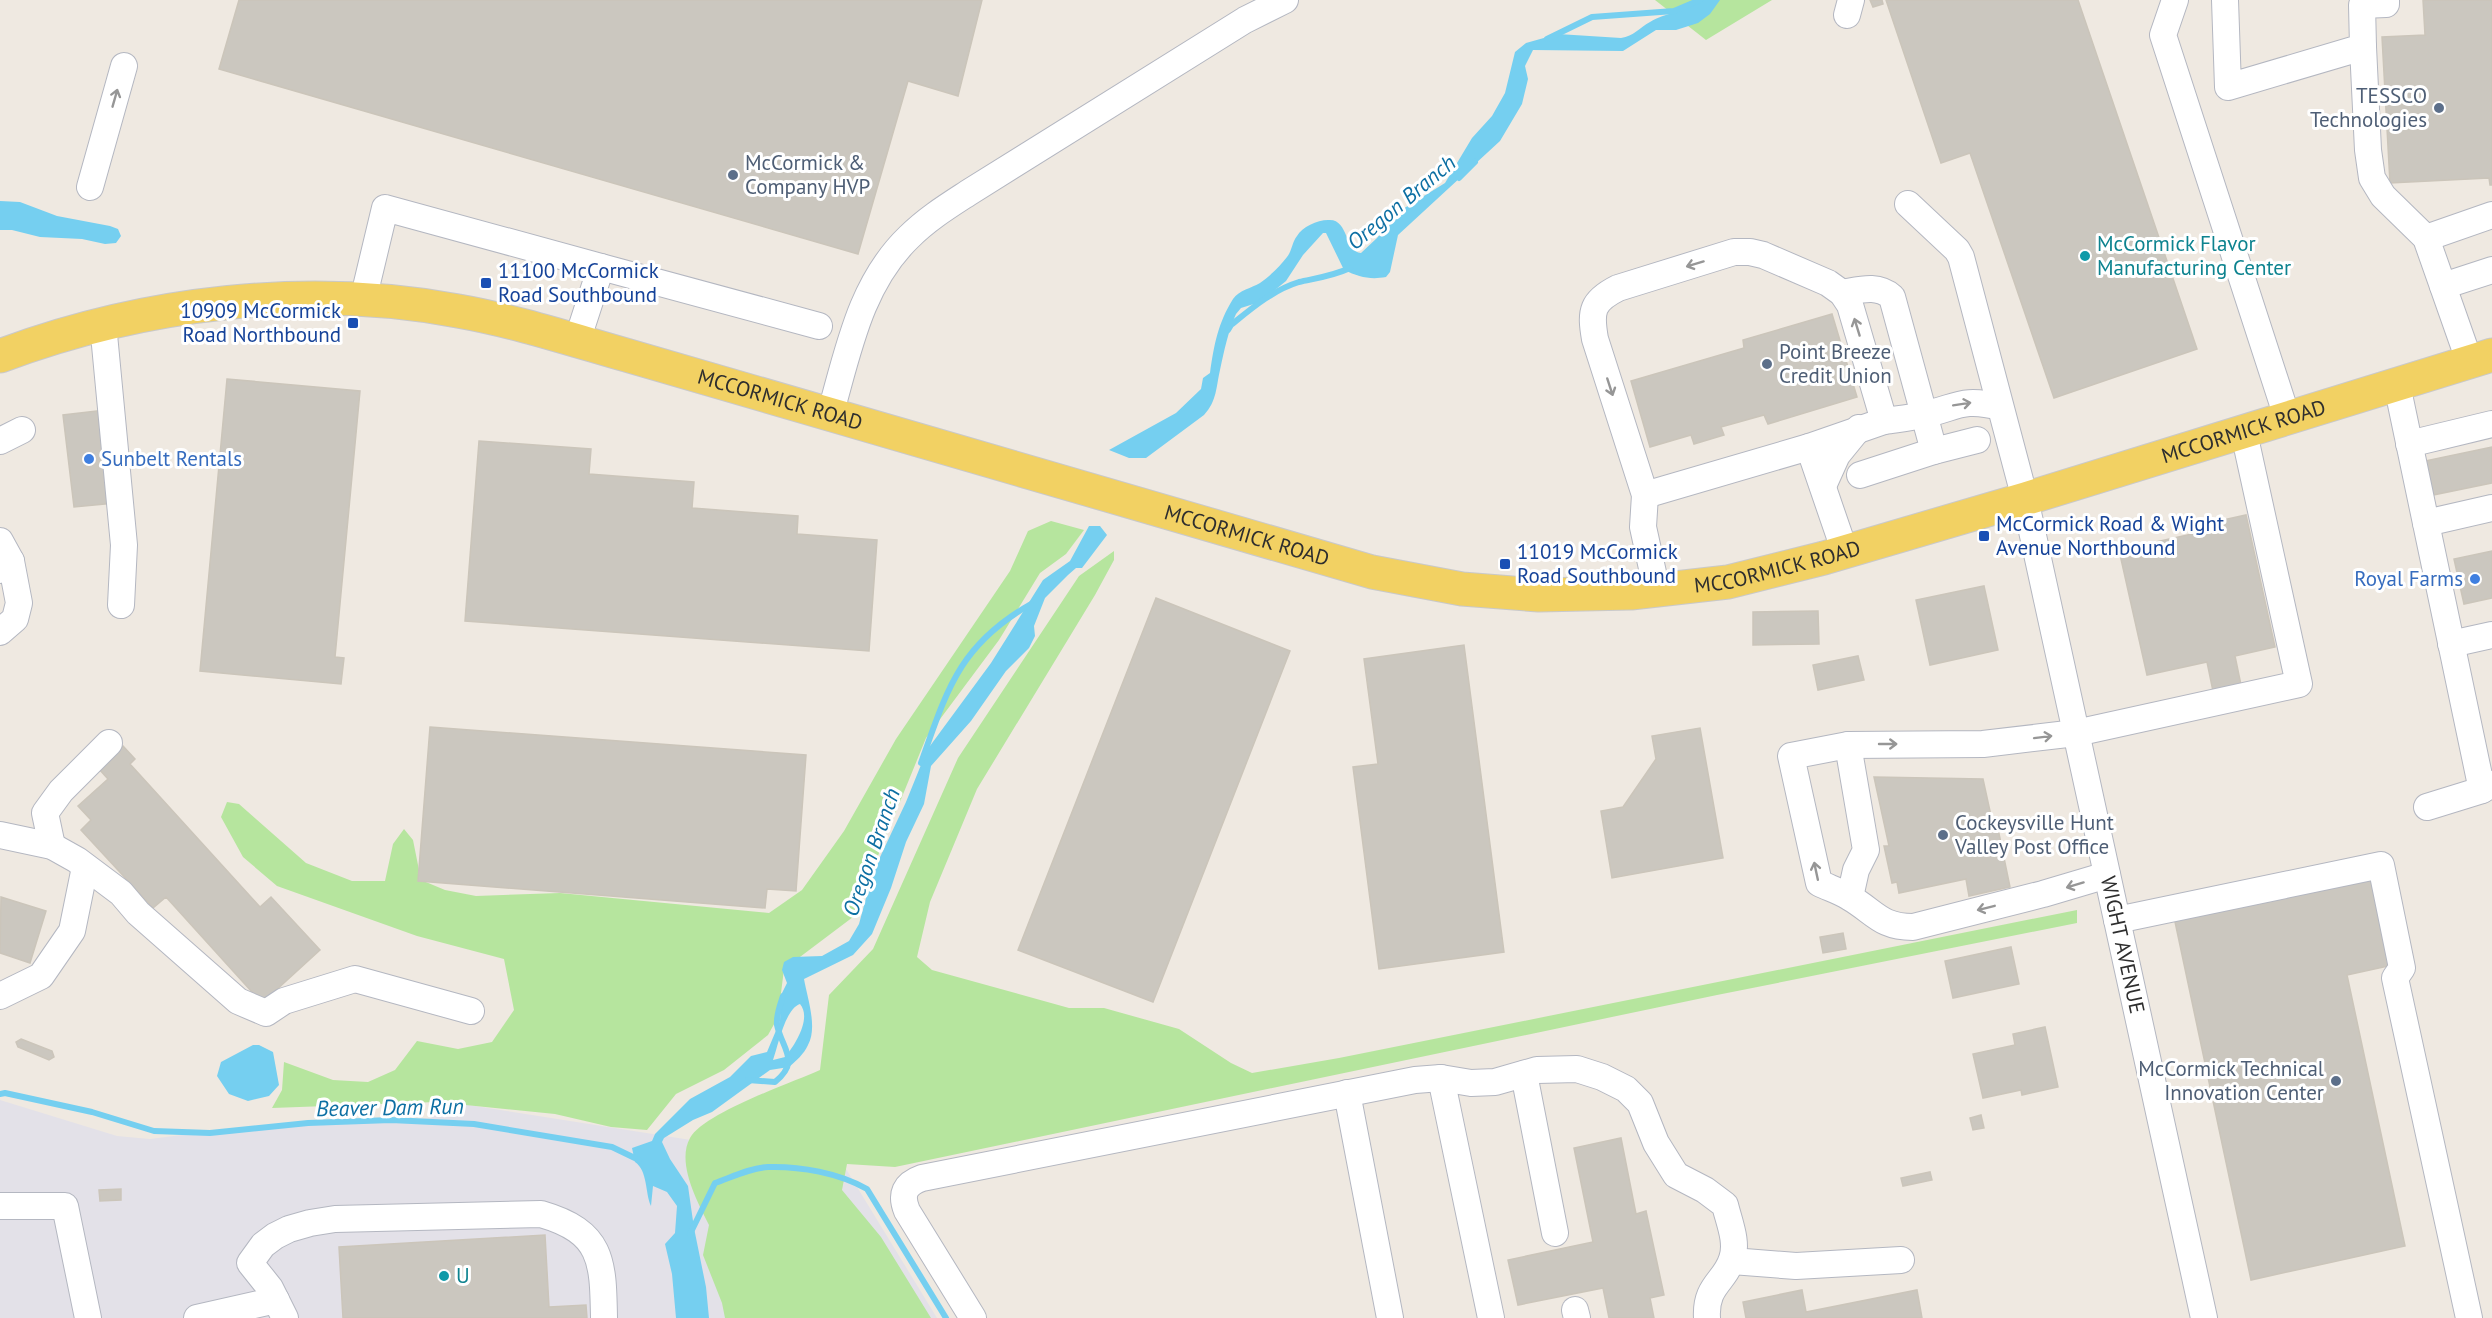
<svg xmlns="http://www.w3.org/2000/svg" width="2492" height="1318" font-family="'PT Sans',sans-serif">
<rect width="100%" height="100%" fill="#efe9e1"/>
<path fill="#e3e1e8" d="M0,1100L117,1136L150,1139L237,1128L431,1118L437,1100L843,1164L937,1318H0Z"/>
<path fill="#b6e59e" d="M1655,0H1772L1706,40Z
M1051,521L1084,530L1066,554L1040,573L999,640L926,738L853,917L784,969L778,1017L768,1035L724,1070L676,1094L647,1130L611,1127L555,1114L436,1102L272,1108L282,1090L284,1062L333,1080L368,1082L395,1070L417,1041L458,1049L492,1042L514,1010L504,959L417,936L277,886L243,857L221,817L227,802L239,804L306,863L352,881H385L393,844L404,829L413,840L421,880L445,890L476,896L560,893L769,913L802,890L844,831L896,739L1010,571L1028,531Z
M1114,551V560L1095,595L977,789L930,902L917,957L932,970L1069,1008H1104L1179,1029L1231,1063L1252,1073L1339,1058L2077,910V923L1717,995L895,1167L847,1164L842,1190L881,1237L931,1318H725L722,1303L703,1255L709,1225C698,1203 676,1163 690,1138C704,1113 791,1083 820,1070L829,995L873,949L958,758L1079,576Z"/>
<path fill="#75cff0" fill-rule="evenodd" d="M1698,0H1720L1710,14L1698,23L1676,30H1656L1623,51L1533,50L1525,66L1528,79L1522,104L1500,141L1398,235L1390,272L1386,277C1370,280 1359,277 1344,270L1326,233H1323L1303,255L1286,281L1260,302L1241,308L1236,314C1228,331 1224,352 1220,370C1216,387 1217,401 1204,415L1146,458H1129L1109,450L1176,413L1201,389L1203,378L1210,373C1214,345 1218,323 1233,299C1239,290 1252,288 1260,283C1270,276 1280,266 1287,257C1292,251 1292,242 1297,236C1302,227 1317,220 1328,220C1349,218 1344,251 1361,253L1377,238L1398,212L1445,183L1472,138L1492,116L1505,93L1515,52L1526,43L1558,34L1621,38C1634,36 1639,28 1650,22C1666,12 1683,14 1698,0Z
M0,201L20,202L57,216L110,226L118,229L121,236L116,243L105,244L82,239L40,237L12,230H0Z
M1089,526H1100L1107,535L1082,568H1076L1068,575L1045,598L1034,626L1035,636L1029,648L1006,671L971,721L931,766L924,804L906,842L891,888L872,934L853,955L804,979C807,997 818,1027 808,1045C804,1054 796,1061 789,1067L770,1070L712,1112L693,1120L664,1138L662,1142L670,1159L688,1186L694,1228L706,1287L709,1318H676L672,1274L665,1244L675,1233L677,1206L667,1192L653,1186L651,1206C645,1193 648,1171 635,1162L632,1148L652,1141L655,1134L690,1099L730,1077L751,1056L767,1052L780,1021L781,995L787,983L782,970L784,962L793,957L822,956L849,941L859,924L873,872L906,802L927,750L991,663L1043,580L1070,561ZM800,1004C812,1018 795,1045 785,1057L773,1060C778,1046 785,1009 800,1004Z
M253,1045H259L273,1052L279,1085L269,1096L248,1101L229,1094L217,1076L221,1062Z"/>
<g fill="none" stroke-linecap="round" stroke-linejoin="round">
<path stroke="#75cff0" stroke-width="6" d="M1547,39L1592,17L1674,11L1700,0
M1459,178L1475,162
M1228,330L1231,325C1252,308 1273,290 1299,282C1317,278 1333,276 1350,268
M921,763C947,690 959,645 1031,604
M748,1080L775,1082C801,1061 782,1049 777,1025C776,1015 780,1005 783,996
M0,1094L5,1093L92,1112L154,1131L210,1133L308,1123L391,1120L474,1124L612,1147L639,1160
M690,1234L715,1183C732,1177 750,1168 768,1167C800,1166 839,1173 867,1189L946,1318"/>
</g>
<path fill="#cbc7bf" stroke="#cbc5ba" stroke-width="1.5" d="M239,0H982L958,96L908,81L858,254L219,69Z
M1870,0H1882L1883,4L1873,7Z
M1886,0H2078L2197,349L2054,398L1970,153L1941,163Z
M2423,0H2492V185H2490L2489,178L2390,183L2382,37L2425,35Z
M1832,314L1857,397L1768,424L1764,415L1721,427L1724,435L1694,444L1691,435L1650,447L1631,381L1744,348L1743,340Z
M227,379L360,391L335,657L344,658L341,684L200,671Z
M105,410L115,503L74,507L63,415Z
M479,441L591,449L589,474L694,482L692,508L798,516L797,534L877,540L869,651L465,621Z
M2492,447V483L2433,495L2425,461Z
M2246,515L2275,647L2235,656L2241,685L2213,691L2207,662L2147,675L2119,550L2192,534L2191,527Z
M2492,551V598L2464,604L2454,559Z
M1984,586L1998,650L1930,665L1916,600Z
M1156,598L1290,651L1153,1002L1018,950Z
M1818,611L1819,644L1753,645V612Z
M1464,645L1504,952L1379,969L1353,767L1378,764L1364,659Z
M1858,656L1864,680L1818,690L1813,665Z
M430,727L806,755L796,891L767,889L765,908L418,881Z
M1700,728L1723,858L1612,878L1601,811L1623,807L1656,759L1652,736Z
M123,746L135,759L130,764L260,907L271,897L320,950L262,1003L166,897L153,908L81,830L91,820L78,806L108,779L99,769Z
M1874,777L1983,779L1993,825L1997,824L2010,887L1969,896L1966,879L1899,893L1897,882L1892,883L1884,846H1889Z
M2374,874L2393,965L2347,975L2405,1246L2251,1280L2174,917Z
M1,897L46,911L30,963L0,953Z
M1843,933L1846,949L1823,953L1820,937Z
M2011,947L2019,984L1953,998L1945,961Z
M2045,1027L2058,1087L2022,1095L2021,1090L1983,1098L1973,1054L2015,1045L2013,1034Z
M21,1039L52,1051L54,1057L49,1060L18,1047L16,1042Z
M1981,1115L1984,1128L1973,1130L1970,1118Z
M1621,1138L1636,1214L1646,1211L1664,1295L1650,1298L1654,1318H1609L1603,1288L1518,1305L1508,1260L1593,1242L1574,1148Z
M1930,1172L1932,1180L1903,1186L1901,1178Z
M121,1189V1200L100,1201L99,1190Z
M545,1235L549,1307L586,1305L587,1318H343L339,1247Z
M1802,1290L1806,1312L1917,1290L1922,1318H1746L1743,1302Z"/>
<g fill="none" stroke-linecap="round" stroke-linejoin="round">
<g stroke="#b4b7c1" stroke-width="28">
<g id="minor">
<path d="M2175,0L2163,35L2288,420"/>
<path d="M2225,0L2228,87L2363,47L2362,5L2386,4V0"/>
<path d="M1847,15L1851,0"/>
<path d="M2363,47L2368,150L2372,178L2383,196L2426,238L2470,363"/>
<path d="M90,187L124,66"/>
<path id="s1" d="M1908,204L1957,250L1961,257L2025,499L2204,1318"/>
<path d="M2426,238L2492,215"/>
<path d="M601,267L819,326"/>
<path d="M2443,286L2492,270"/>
<path d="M1842,293C1860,290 1877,284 1892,297L1934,451L1977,440"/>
<path d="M363,300L385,208L601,267L577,341"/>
<path d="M103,324L124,545L121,605"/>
<path d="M2397,385L2482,790"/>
<path d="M830,415C848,352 860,284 909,237C927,219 948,206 968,193L1245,20L1285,0"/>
<path d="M1884,421C1897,419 1910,418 1922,415C1957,408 1961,397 2000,407"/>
<path d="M0,441L22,430"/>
<path d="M2409,444L2492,424"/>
<path d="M1860,475L1934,451"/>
<path d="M1823,486L1837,455L1859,428"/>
<path d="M1645,495L1809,447"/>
<path d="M2426,523L2492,508"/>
<path d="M0,541L11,561L0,570"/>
<path d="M1657,591L1643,527L1645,495L1595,339C1590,311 1592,301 1618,288L1734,252H1750L1763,255L1828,283L1842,293L1850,305L1884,421L1809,447L1845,552"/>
<path d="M0,632L15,619L19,603L11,561"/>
<path d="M2451,644L2492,635"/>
<path d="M1848,745L1866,850L1856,870L1850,897"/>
<path d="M2427,807L2482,790L2492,784"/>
<path d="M0,835L52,846L77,860L121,893L138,913L238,1001L266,1013L284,1001L355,979L471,1011"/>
<path d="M52,846L45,813L61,791L109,743"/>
<path d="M2107,875L2043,894L1913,927C1880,927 1875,912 1849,897C1840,891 1829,888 1819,883L1791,756L1848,745L1983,744L2076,733L2299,684L2244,433"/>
<path d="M2117,920L2381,865L2402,968L2395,978L2469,1318"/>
<path d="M0,996L41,976L72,931L85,867"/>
<path d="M1524,1074L1555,1233"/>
<path d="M1441,1078L1491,1318"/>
<path d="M1347,1093L1390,1318"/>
<path d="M0,1206H65L88,1318"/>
<path d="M1732,1261L1796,1266L1901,1260"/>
<path d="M1575,1310L1577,1318"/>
<path d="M197,1318L276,1300"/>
<path d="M285,1318L270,1288L250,1263L263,1245L275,1236L289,1229L310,1223L335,1219L541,1214C603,1232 603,1261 604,1318"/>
<path d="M973,1318L907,1211C900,1194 905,1184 922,1178L1415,1080L1441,1078L1471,1083L1495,1082L1537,1070L1577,1069L1602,1077L1626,1089L1640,1103L1656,1143L1676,1175L1705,1190L1725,1205C1729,1222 1738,1242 1732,1259C1725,1282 1705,1285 1707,1318"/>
</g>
</g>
<g stroke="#c9c9c9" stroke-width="35">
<g id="major">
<path id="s2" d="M0,356C144,302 306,283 458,311C515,321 570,339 626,355L1372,572L1462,589L1539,595L1631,593L1728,582L1824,558L2025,499L2492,355"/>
</g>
</g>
<use href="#minor" stroke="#fff" stroke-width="26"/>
<use href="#major" stroke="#f2d163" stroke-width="33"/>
</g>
<defs><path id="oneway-shaft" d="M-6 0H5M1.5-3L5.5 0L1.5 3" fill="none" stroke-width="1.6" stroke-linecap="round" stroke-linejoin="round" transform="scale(1.5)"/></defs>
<g stroke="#969696">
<use href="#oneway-shaft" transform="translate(115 98) rotate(-74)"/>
<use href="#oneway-shaft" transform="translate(1695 264) rotate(163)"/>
<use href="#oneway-shaft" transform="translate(1857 327) rotate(-107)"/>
<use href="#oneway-shaft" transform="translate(1610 387) rotate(72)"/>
<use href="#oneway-shaft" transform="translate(1962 404) rotate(-9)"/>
<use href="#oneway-shaft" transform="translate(2043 737) rotate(-7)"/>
<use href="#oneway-shaft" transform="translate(1888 744)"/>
<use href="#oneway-shaft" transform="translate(1816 871) rotate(-102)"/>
<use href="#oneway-shaft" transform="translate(2075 885) rotate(163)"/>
<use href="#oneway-shaft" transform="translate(1986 908) rotate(166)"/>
</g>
<g fill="#5c6f8a" stroke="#fff" stroke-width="2">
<circle cx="2439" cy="108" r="6"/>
<circle cx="733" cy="175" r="6"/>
<circle cx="1767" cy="364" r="6"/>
<circle cx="1943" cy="835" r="6"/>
<circle cx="2336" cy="1081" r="6"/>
</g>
<g fill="#0f9aa8" stroke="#fff" stroke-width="2">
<circle cx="2085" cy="256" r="6"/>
<circle cx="444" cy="1276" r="6"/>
</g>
<g fill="#1a4fb4" stroke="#fff" stroke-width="2">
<rect x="480" y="277" width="12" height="12" rx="3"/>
<rect x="347" y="317" width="12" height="12" rx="3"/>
<rect x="1978" y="530" width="12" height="12" rx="3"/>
<rect x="1499" y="558" width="12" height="12" rx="3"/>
</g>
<g fill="#3f7fe0" stroke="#fff" stroke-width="2">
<circle cx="89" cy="459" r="6"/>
<circle cx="2475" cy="579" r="6"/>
</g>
<g text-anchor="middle" stroke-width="6" stroke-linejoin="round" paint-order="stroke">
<g font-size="21" fill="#4e5e75" stroke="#fff" text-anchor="start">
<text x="2427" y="103" text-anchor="end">TESSCO<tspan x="2427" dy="24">Technologies</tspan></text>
<text x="745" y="170">McCormick &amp;<tspan x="745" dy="24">Company HVP</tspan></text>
<text x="1779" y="359">Point Breeze<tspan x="1779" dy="24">Credit Union</tspan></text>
<text x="1955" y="830">Cockeysville Hunt<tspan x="1955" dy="24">Valley Post Office</tspan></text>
<text x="2324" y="1076" text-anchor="end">McCormick Technical<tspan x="2324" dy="24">Innovation Center</tspan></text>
</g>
<g font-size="21" fill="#0d838f" stroke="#fff" text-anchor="start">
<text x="2097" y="251">McCormick Flavor<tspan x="2097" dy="24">Manufacturing Center</tspan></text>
<text x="456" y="1283">U</text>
</g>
<g font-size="21" fill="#164399" stroke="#fff" text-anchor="start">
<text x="498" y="278">11100 McCormick<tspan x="498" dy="24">Road Southbound</tspan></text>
<text x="341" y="318" text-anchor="end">10909 McCormick<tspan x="341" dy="24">Road Northbound</tspan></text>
<text x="1996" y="531">McCormick Road &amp; Wight<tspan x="1996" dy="24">Avenue Northbound</tspan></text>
<text x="1517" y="559">11019 McCormick<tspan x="1517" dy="24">Road Southbound</tspan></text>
</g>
<g font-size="21" fill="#2e2e2e" stroke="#fff">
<text dy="7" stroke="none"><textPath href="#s2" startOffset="800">MCCORMICK ROAD</textPath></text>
<text dy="7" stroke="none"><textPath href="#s2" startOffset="2312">MCCORMICK ROAD</textPath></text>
<text dy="7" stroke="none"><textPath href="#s2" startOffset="1286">MCCORMICK ROAD</textPath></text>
<text dy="7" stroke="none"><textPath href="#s2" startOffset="1826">MCCORMICK ROAD</textPath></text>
<text dy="7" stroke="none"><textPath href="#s1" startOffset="782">WIGHT AVENUE</textPath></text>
</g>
<g font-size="21" fill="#366cbe" stroke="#fff" text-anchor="start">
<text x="101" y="466">Sunbelt Rentals</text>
<text x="2463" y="586" text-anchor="end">Royal Farms</text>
</g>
<g font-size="22" font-style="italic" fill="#0d6fa3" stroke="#fff">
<text transform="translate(1401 202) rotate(-40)" y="8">Oregon Branch</text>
<text transform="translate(871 852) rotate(-71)" y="8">Oregon Branch</text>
<text transform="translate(390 1107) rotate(-1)" y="8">Beaver Dam Run</text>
</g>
</g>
</svg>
